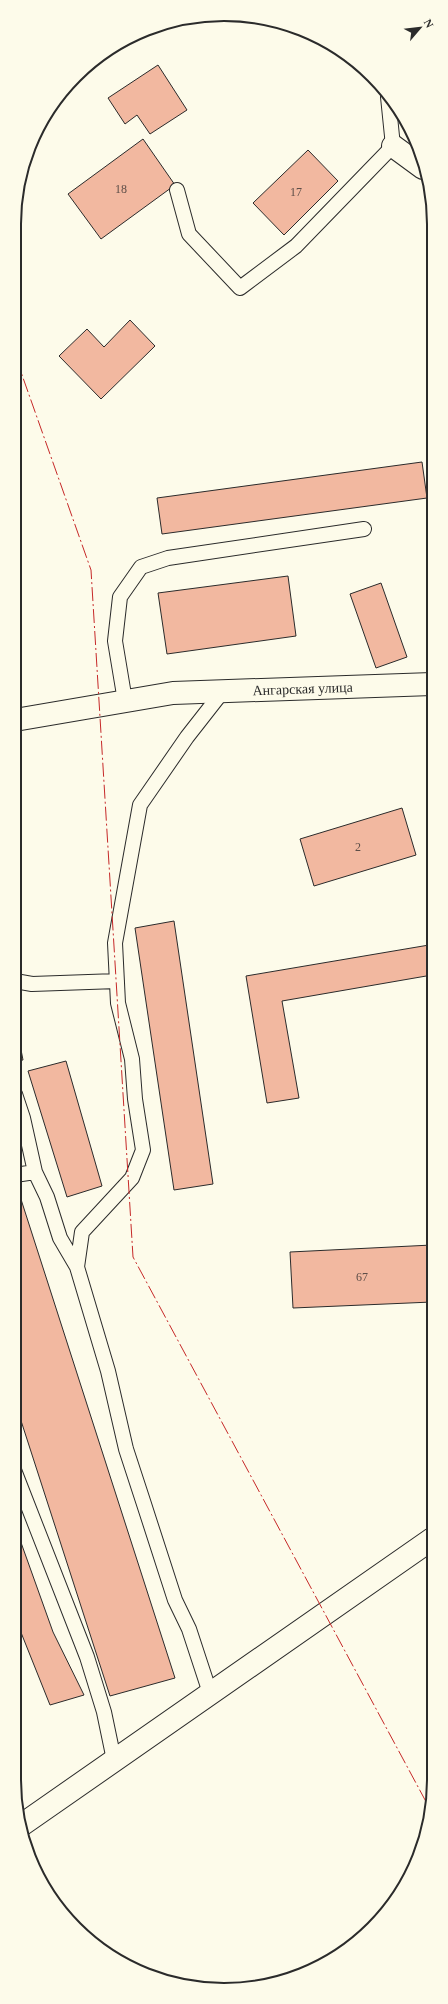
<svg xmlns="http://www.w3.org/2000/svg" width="448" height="2004" font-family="Georgia,serif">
<rect width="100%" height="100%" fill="#fdfbea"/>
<path fill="#f2b8a0" stroke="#2b2b2b" d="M158,65L187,110L150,134L137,115L125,124L108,98Z
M143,139L175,185L101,239L68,194Z
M308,150L338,181L284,235L253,203Z
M130,320L155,346L101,399L59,356L87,329L104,347Z
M422,462L427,498L162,534L157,498Z
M288,576L296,636L167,654L158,593Z
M381,583L407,657L376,668L350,594Z
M402,808L416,855L314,886L300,839Z
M174,921L213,1184L174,1190L135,928Z
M429,945L432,975L282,1001L299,1098L267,1103L246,976Z
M15,1004L17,1029L23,1060L15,1061Z
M66,1061L102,1186L67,1197L28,1071Z
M18,1190L175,1678L110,1696L14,1399L15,1191Z
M432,1245V1302L293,1308L290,1252Z
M14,1523L53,1632L84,1695L50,1705L14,1615Z"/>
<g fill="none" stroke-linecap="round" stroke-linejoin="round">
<g stroke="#2b2b2b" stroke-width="16">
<path id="lane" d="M177,190L189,234L240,288L296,246L393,146L388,97
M125,701L115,641L120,597L141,567L168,558L364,529
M15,981L32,984L117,981
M15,1094L23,1118L35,1172
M15,1175L35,1172L47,1197L60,1238L77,1267
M14,1470L87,1657L104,1712L114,1760
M210,1693L189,1629L175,1600L143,1501L126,1449L108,1371L77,1267L82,1232L132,1178L143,1150L135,1099L132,1059L118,1003L115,943L140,805L187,737L223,691"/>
</g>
<g stroke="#2b2b2b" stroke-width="24">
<path id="street" d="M393,146L423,168"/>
</g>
<g stroke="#2b2b2b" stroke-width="24">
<g id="secondary">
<path id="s1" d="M15,720L173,693L432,684"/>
<path d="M23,1824L432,1539"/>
</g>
</g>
<use href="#lane" stroke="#fdfbea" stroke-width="14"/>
<use href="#street" stroke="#fdfbea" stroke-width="22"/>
<use href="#secondary" stroke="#fdfbea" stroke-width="22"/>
<path stroke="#c62828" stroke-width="1" stroke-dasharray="14 3 2 3" stroke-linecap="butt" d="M16,358L91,570L133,1257L431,1811"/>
</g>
<g text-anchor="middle" stroke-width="3" stroke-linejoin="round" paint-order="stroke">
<g font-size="12" fill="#5d4e48">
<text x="121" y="193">18</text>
<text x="296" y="196">17</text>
<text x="358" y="851">2</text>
<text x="362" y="1281">67</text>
</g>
<g font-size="14" fill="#2b2b2b" stroke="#fdfbea">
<text dy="5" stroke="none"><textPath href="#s1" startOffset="290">Ангарская улица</textPath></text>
</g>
</g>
<path d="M0 0H448V2004H0ZM224 21H224A203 203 0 0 1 427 224V1780A203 203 0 0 1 224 1983H224A203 203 0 0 1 21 1780V224A203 203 0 0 1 224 21Z" fill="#fdfbea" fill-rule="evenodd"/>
<path fill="none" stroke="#2b2b2b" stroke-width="2" d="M224 21H224A203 203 0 0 1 427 224V1780A203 203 0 0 1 224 1983H224A203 203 0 0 1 21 1780V224A203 203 0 0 1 224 21Z"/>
<g transform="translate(420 28) rotate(62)" stroke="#fdfbea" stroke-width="3" paint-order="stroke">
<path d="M0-3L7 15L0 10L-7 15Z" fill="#2b2b2b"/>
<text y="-6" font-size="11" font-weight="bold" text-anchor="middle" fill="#2b2b2b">N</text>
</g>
</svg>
